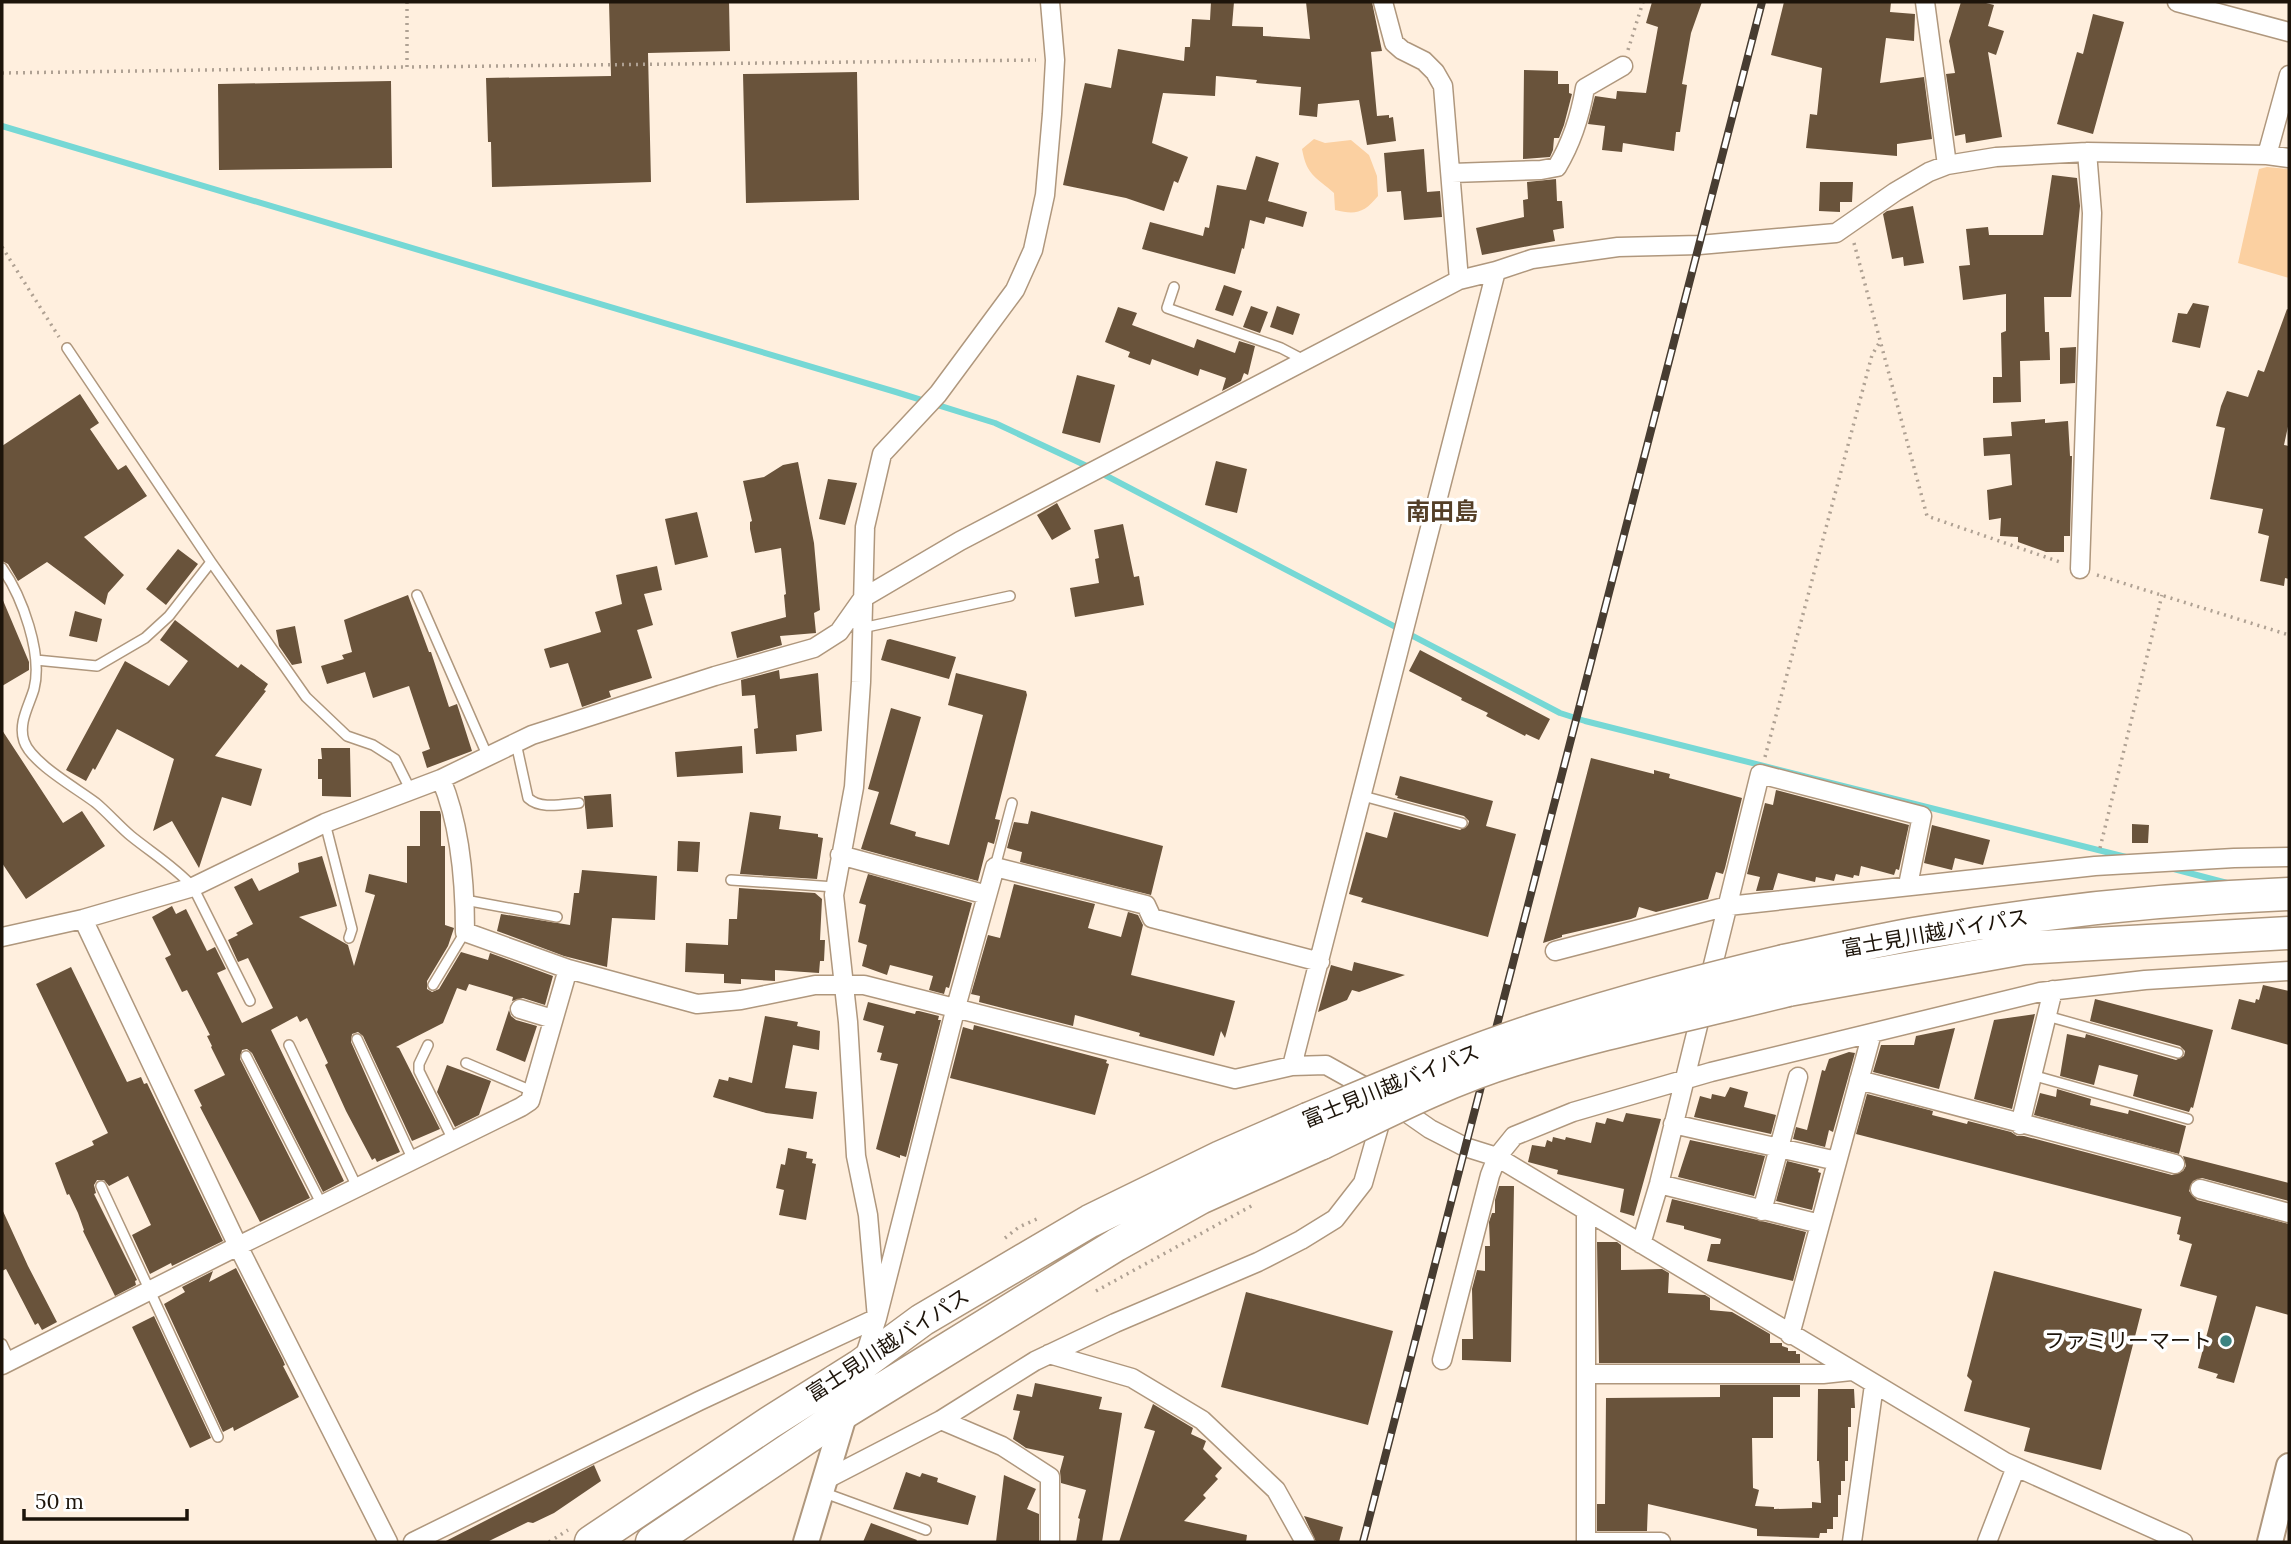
<svg xmlns="http://www.w3.org/2000/svg" width="2291" height="1544" font-family="Lora,'Noto Sans JP',serif">
<rect width="100%" height="100%" fill="#ffefde"/>
<path fill="#fbd0a1" d="M1314,139L1325,143L1351,140L1369,155L1377,176L1378,196C1364,213 1356,215 1335,210L1334,193C1315,176 1307,176 1302,149Z
M2267,167L2289,169V278L2238,263L2259,169Z"/>
<g fill="none" stroke-linecap="round" stroke-linejoin="round">
<path stroke="#76d8d5" stroke-width="6" d="M2,126L896,392L995,423L1091,468
M1101,473L1560,713L1585,721L2126,857
M2170,868L2231,884"/>
</g>
<path fill="#69533b" d="M609,2H729L730,51L648,53L651,182L492,187L491,142H488L486,78L611,76Z
M1211,2H1234L1232,26L1263,27V36L1310,39L1306,2H1372L1382,51L1371,52L1377,116L1389,115V118L1393,117L1396,141L1367,145L1359,100L1318,104L1317,117L1299,115L1301,87L1256,83L1257,80L1216,76L1215,96L1163,93L1152,143L1188,157L1178,183L1174,181L1164,211L1126,198L1063,185L1085,83L1111,88L1118,49L1184,61L1185,47H1190L1192,19L1210,20Z
M1652,2H1702L1691,33L1682,84L1687,85L1680,132H1676L1674,151L1623,143L1622,152L1602,150L1605,126L1588,124L1595,96L1616,99L1617,91L1646,93L1658,27L1646,23Z
M1784,2H1891L1890,12L1915,14L1914,41L1886,38L1880,83L1924,77L1932,139L1897,144V156L1806,148L1810,114L1817,115L1822,68L1771,55Z
M1961,2H1982L1994,5L1988,26L2004,31L1996,55L1988,52L2002,137L1966,143L1965,134L1955,136L1946,74L1955,73L1949,41Z
M2093,14L2124,22L2093,134L2057,124L2077,52L2083,54Z
M1524,70L1558,71V84H1569V93L1572,94L1564,125L1559,138H1554L1553,150L1550,157L1523,159Z
M857,72L859,200L746,203L743,74Z
M391,81L392,168L219,170L218,84Z
M1424,149L1427,192L1440,191L1442,217L1404,220L1401,191L1387,192L1384,153Z
M1256,156L1279,163L1268,201L1307,212L1303,227L1266,217L1264,224L1250,220L1244,249L1242,248L1235,274L1142,249L1150,222L1203,236L1205,227L1209,228L1217,185L1246,190Z
M2052,175L2077,178L2080,206L2071,297H2044L2045,332H2049L2050,360L2020,361L2021,402L1993,403V377H2002L2001,333L2006,331V294L1963,300L1959,266L1970,265L1966,229L1988,227L1989,235H2043Z
M1556,179L1557,201H1562L1564,228L1553,230L1555,241L1482,255L1476,228L1524,217L1523,200L1528,199L1527,182Z
M1820,182H1853L1852,202H1840V212L1819,211Z
M1913,206L1924,263L1904,266L1903,257L1892,259L1883,214L1887,211Z
M1224,285L1242,291L1233,316L1215,310Z
M2193,303L2209,306L2200,348L2172,342L2178,313L2187,314Z
M1251,306L1268,312L1260,333L1243,327Z
M1277,306L1300,314L1293,335L1270,327Z
M1118,307L1137,313L1132,325L1194,348L1197,339L1235,353L1239,341L1255,346L1248,375L1244,373L1241,381L1222,391L1226,378L1200,369L1198,376L1152,359L1150,365L1128,357L1130,352L1105,342Z
M2287,309L2289,310V422L2284,445L2289,446V579L2285,578L2284,586L2260,581L2269,536L2258,533L2263,509L2210,499L2225,428L2216,426L2221,406L2227,391L2248,397L2258,370L2264,372Z
M2076,347L2075,383L2060,384V348Z
M1077,375L1115,385L1100,443L1062,433Z
M80,394L99,423L90,429L118,470L126,465L147,496L84,537L124,575L108,593L105,605L47,562L18,581L8,564L2,561V446Z
M2045,419V423L2068,421L2070,456H2072L2070,536H2064V552H2046L2018,542V537L2000,536L2001,518L1989,520L1987,490L2012,485L2010,454L1984,456L1983,438L2012,436L2011,422Z
M1216,461L1247,469L1237,513L1205,505Z
M798,462L814,543L820,610L814,613L816,633L780,636L782,645L737,658L731,632L786,617L784,595L786,594L781,548L755,553L750,529V522L752,521L743,481L764,477L783,465Z
M828,479L857,483L845,525L819,519Z
M1057,503L1071,529L1052,540L1037,515Z
M697,512L708,557L675,565L665,519Z
M1123,524L1134,577L1139,576L1144,605L1075,617L1070,588L1099,583L1095,559L1099,558L1094,530Z
M178,549L198,564L166,605L146,589Z
M657,566L662,590L644,594L653,625L637,630L652,678L609,691L611,697L582,707L568,663L550,668L544,649L601,632L595,612L622,604L616,575Z
M408,595L429,652H431L449,707L457,704L472,751L427,768L422,752L430,749L409,686L373,698L365,672L327,684L321,666L344,659L342,655L352,652L344,620Z
M2,598L29,662V670L2,686Z
M75,611L102,619L97,642L69,636Z
M175,620L238,668L241,664L268,684L264,690L266,691L215,756L262,769L251,806L222,797L199,868L172,821L153,831L174,759L117,729L95,770L93,768L86,781L66,770L125,661L169,686L188,661L160,640Z
M295,626L302,663L292,665L279,646L276,630Z
M890,639L956,657L949,679L881,660L887,640Z
M1420,650L1550,719L1539,740L1526,734L1525,736L1486,716L1488,713L1461,700L1462,698L1409,671Z
M779,670L780,679L818,673L822,731L796,735L797,751L756,754L754,729L758,728L755,695L742,696L741,680Z
M956,673L1026,691L1027,695L995,819L1000,820L994,844L988,842L978,881L861,849L879,792L868,789L891,708L921,717L890,824L916,832L915,836L949,845L983,715L948,705Z
M2,730L63,823L82,811L105,846L26,899L2,863Z
M742,746L743,773L677,777L675,752Z
M321,748H350L351,797L322,796V779H318V759H322Z
M1591,758L1654,774V770L1670,774L1669,778L1742,798L1725,868L1723,874L1716,872L1708,899L1656,912L1639,907L1636,917L1631,919L1562,935V937L1543,943Z
M1400,776L1493,801L1486,826L1516,834L1488,937L1361,902L1363,898L1349,894L1366,832L1387,838L1394,812L1460,830L1468,825L1469,821L1464,816L1397,798L1398,796L1395,795Z
M1776,790L1909,825L1899,870L1896,869L1894,875L1861,866L1859,876L1854,875L1853,878L1836,874L1834,881L1816,877L1815,882L1778,873L1773,890L1756,891L1760,877L1747,874L1765,803L1773,805Z
M611,794L613,827L587,829L584,796Z
M420,811H440L441,815V846H445V925L454,928L448,946L427,981V989L432,992L439,989L461,952L488,960L490,953L553,976L545,1005L523,998L512,1001L513,997L469,984L466,991L457,988L443,1023L396,1047L399,1048L440,1129L412,1141L363,1036L358,1032L352,1034L351,1042L400,1152L377,1162L375,1158L372,1160L346,1111L325,1065L328,1063L307,1018L300,1022L297,1016L271,1030L344,1181L323,1192L252,1053L247,1049L242,1050L240,1059L310,1198L260,1222L200,1107L202,1106L194,1090L225,1075L211,1047L212,1046L207,1036L210,1035L187,990L182,992L165,958L171,955L152,917L172,906L176,914L186,909L207,951L215,947L226,969L217,973L242,1023L273,1008L248,958L238,962L228,940L238,935L236,933L253,924L234,887L252,878L259,891L299,872L298,863L322,856L337,906L299,917L348,945L354,966L375,895L365,892L369,874L407,883V846H420Z
M1031,811L1163,846L1151,895L1020,862L1022,852L1007,848L1014,822L1028,824Z
M750,812L781,816L779,829L818,834V837L823,838L817,879L740,874Z
M2132,824L2149,825L2148,843H2132Z
M1932,825L1990,840L1983,865L1955,858L1952,870L1924,863Z
M678,841L700,842L698,872L677,871Z
M582,870L657,876L655,920L612,918L607,967L564,956L497,931L501,914L570,925L574,893H579Z
M868,874L972,903L949,988L946,987L944,994L929,990L933,976L890,965L887,975L862,966L867,945L858,942L866,905L859,903Z
M1014,884L1095,904L1088,928L1121,937L1128,912L1138,915L1143,925L1131,975L1235,1001L1225,1038L1221,1031L1214,1056L1139,1036L1140,1033L1075,1015L1073,1026L979,1002L980,996L971,994L988,935L1000,938Z
M739,888L815,893L822,899L820,940H825L824,961H820L819,973L775,970V981L741,979V984L724,983V974L685,972L686,943L728,945L729,919H737Z
M1354,962L1405,975L1359,992L1352,990L1347,1000L1318,1012L1331,965L1352,971Z
M71,967L127,1082L141,1077L144,1084L147,1083L223,1241L172,1266L171,1263L150,1274L132,1235L151,1225L128,1176L109,1186L104,1180H97L94,1185L96,1193L94,1194L137,1280L135,1281L136,1285L115,1296L83,1231L84,1230L78,1213L69,1194L67,1195L55,1163L94,1145L92,1141L108,1133L36,984Z
M2263,985L2289,991V1045L2231,1029L2239,999L2255,1003L2256,999L2259,1000Z
M2095,999L2213,1030L2193,1108L2191,1107L2189,1112L2133,1096L2138,1075L2099,1065L2094,1085L2060,1076L2067,1034L2085,1038L2086,1034L2176,1060L2184,1056L2185,1051L2180,1046L2090,1021Z
M868,1002L915,1014L916,1011H919L939,1016L938,1020H941L906,1157L900,1155V1158L876,1149L898,1064L880,1060L882,1053L877,1052L884,1026L863,1020Z
M509,1010L511,1016L516,1020L537,1026L525,1062L496,1050Z
M2035,1014L2012,1109L1974,1099L1994,1020Z
M765,1016L798,1022L797,1026L820,1031L819,1050L793,1045L785,1088L817,1092L813,1119L766,1113L713,1097L719,1079L728,1081L729,1077L752,1083Z
M974,1025L1107,1060L1106,1063L1109,1064L1095,1115L950,1078L963,1027L973,1030Z
M1955,1028L1939,1089L1873,1072L1881,1045H1914L1916,1036Z
M1849,1052L1855,1053L1833,1132L1829,1130L1825,1147L1793,1139L1796,1127L1807,1130L1822,1070L1825,1071L1829,1059Z
M447,1065L491,1081L479,1115L455,1127L437,1092Z
M1730,1087L1748,1092L1744,1107L1776,1115L1771,1134L1694,1117L1700,1096L1711,1099L1712,1094L1725,1097Z
M2057,1089L2091,1099L2090,1105L2128,1114L2129,1110L2186,1126L2179,1154L2034,1115L2040,1093L2056,1097Z
M1867,1094L1933,1111L1932,1115L1967,1124L1968,1121L2011,1132L2017,1136H2024L2172,1175L2183,1171L2186,1166L2183,1156L2289,1183V1201L2202,1178L2193,1181L2189,1191L2197,1200L2289,1224V1315L2256,1306L2234,1383L2216,1378L2218,1374L2198,1368L2217,1296L2180,1286L2192,1244L2179,1240L2180,1235L2177,1234L2181,1217L1856,1134Z
M1626,1113L1661,1119L1634,1216L1620,1212L1624,1189L1557,1174L1558,1170L1528,1162L1532,1145L1545,1147L1547,1140L1552,1142L1553,1137L1565,1140L1566,1137L1591,1143L1596,1122L1605,1124L1607,1118L1623,1122Z
M1690,1140L1765,1156L1754,1196L1678,1177Z
M788,1148L807,1152L806,1158L813,1159L812,1163L816,1164L806,1220L779,1215L784,1190L776,1188L781,1164L785,1165Z
M1787,1161L1819,1169L1818,1172L1821,1173L1812,1210L1776,1201Z
M1499,1186H1514L1511,1362L1462,1360V1339H1473L1472,1289L1477,1270L1485,1271V1246H1490L1489,1222L1492,1213H1495V1200Z
M1672,1199L1806,1232L1793,1281L1707,1261L1711,1244H1720L1721,1239L1684,1229V1226L1666,1222Z
M2,1209L28,1266L57,1322L42,1330L38,1323L35,1325L6,1269L2,1271Z
M1597,1242H1617L1621,1245V1270L1662,1269L1669,1273L1668,1293L1705,1295L1710,1298V1310L1732,1312L1770,1334V1343H1782V1346L1788,1348V1351H1796V1354H1800V1363H1599Z
M236,1268L283,1360L285,1365L283,1366L299,1397L234,1431L233,1427L223,1432L164,1304L185,1292L182,1287L213,1271L209,1282Z
M1994,1271L2142,1309L2101,1470L2024,1451L2030,1428L1964,1411L1972,1381L1967,1376Z
M1246,1292L1393,1331L1368,1425L1221,1387Z
M154,1316L211,1438L190,1448L132,1327Z
M1035,1383L1102,1397L1099,1409L1122,1413L1102,1542H1076L1080,1519L1078,1518L1086,1490L1061,1483L1060,1471L1064,1456L1026,1448L1013,1439L1020,1411L1013,1410L1017,1394L1032,1397Z
M1720,1385H1800V1397H1773V1438H1752L1753,1488L1759,1490L1755,1506L1774,1507V1509L1812,1508V1502L1821,1503L1819,1461H1817L1818,1389H1854L1855,1408H1851V1427H1848V1461H1845V1481H1841V1495H1838V1517H1833V1529H1827V1533H1820L1819,1538L1757,1536V1529L1648,1504L1647,1531H1597V1504H1605L1606,1398L1720,1397Z
M1153,1404L1193,1428L1191,1434L1206,1441L1203,1449L1222,1468L1215,1476L1218,1479L1203,1495L1206,1498L1184,1521L1247,1535L1246,1542H1119L1155,1431L1144,1428Z
M594,1465L601,1481L554,1513L533,1523L528,1522L487,1542H444Z
M906,1472L920,1477L922,1473L938,1478L937,1482L976,1496L968,1525L893,1509Z
M1004,1475L1036,1489L1027,1509L1039,1514V1542H996Z
M1304,1516L1343,1527L1339,1542H1316Z
M871,1523L917,1540L916,1542H863Z"/>
<g fill="none" stroke-linecap="round" stroke-linejoin="round">
<g stroke="#af977d" stroke-width="12">
<path id="lane" d="M1174,287L1167,308L1281,348L1304,360
M67,348L211,562L306,697L347,736L373,745L395,759L411,791
M2,568C22,596 43,654 34,689C29,706 18,723 24,741C31,763 78,789 96,803C108,813 119,826 131,836C152,853 175,867 193,887L250,1001
M417,595L488,757
M862,628L1010,596
M36,660L97,666L145,638L169,616L211,562
M516,743L528,798C541,810 563,804 579,803
M1363,796L1462,823
M325,823L352,929L349,938
M995,867L1012,803
M731,880L835,887
M465,900L557,917
M433,985L465,932
M2047,1016L2178,1053
M357,1039L413,1160
M289,1045L357,1187
M428,1045L419,1064V1071L453,1140
M246,1056L322,1205
M466,1063L532,1091
M2032,1075L2188,1119
M101,1186L218,1437
M2,1344L10,1361
M822,1492L926,1530"/>
</g>
<g stroke="#af977d" stroke-width="21">
<path id="street" d="M1383,2L1394,43L1402,50L1424,61L1435,72L1443,86L1459,280
M1925,2L1947,165
M2177,2L2289,32
M2267,155L2289,75
M1452,173L1541,170L1557,167C1572,142 1580,117 1585,88L1623,66
M2080,569L2092,213L2087,152
M441,779C460,824 465,883 465,932L568,969L697,1004L741,1000L815,985H864L1235,1079L1292,1066L1326,1065L1387,1099L1430,1129L1465,1147L1497,1157L2005,1462L2183,1542
M840,855L987,895
M83,919L238,1246L388,1542
M2,937L83,919L193,887L325,823L441,779L532,735L715,676L814,648L839,632L863,598L960,541L1459,280L1496,271L1532,259L1618,247L1699,245L1836,233L1895,192L1929,172L1947,165L1996,157L2087,152L2267,155L2289,158
M1555,951L1728,906L2095,866L2234,858L2289,857
M520,1009L553,1019
M1292,1066L1496,271
M1859,1080L2175,1164
M1673,1124L1837,1161
M2020,1125L2053,990
M1659,1184L1820,1224
M2200,1189L2289,1213
M1586,1211V1542H1661
M1762,1211L1798,1077
M1641,1244L1659,1184L1760,774L1922,816L1908,885
M1790,1335L1872,1033
M1049,1354L1132,1378L1202,1420L1276,1490L1305,1542
M864,1358L877,1318L868,1215L856,1156L848,1022L834,895L854,787L861,682L865,527L882,454L938,394L1015,290L1033,250L1045,195L1052,114L1055,60L1050,2
M1442,1360L1490,1175L1497,1157L1514,1136L1573,1112L1711,1072L2040,992L2145,980L2289,971
M2,1365L238,1246L521,1107L530,1101L568,969
M1586,1374H1823L1851,1371
M941,1420L1002,1446L1050,1477V1542
M825,1480L941,1420L1035,1361L1115,1323L1258,1262L1301,1240L1335,1219L1363,1183L1384,1109
M413,1542L699,1401L877,1318L956,1007L995,867L1146,905L1152,918L1320,962
M1852,1542L1874,1385
M1987,1542L2016,1467"/>
</g>
<g stroke="#af977d" stroke-width="28">
<path id="secondary" d="M806,1542L847,1406
M2270,1542L2289,1466"/>
</g>
<g stroke="#af977d" stroke-width="35">
<path id="highway" d="M1784,961C1827,952 1870,942 1914,934C2038,912 2163,899 2289,894
M1788,990L2024,948L2289,933
M591,1542L769,1423L861,1365L922,1320L1090,1221L1221,1157L1308,1119
M652,1542L845,1412L1116,1245L1200,1198L1322,1143"/>
</g>
<path stroke="#afa193" stroke-width="3.5" stroke-dasharray="2 5" stroke-linecap="butt" d="M407,2V67L1036,60
M1628,50L1643,2
M2,73L407,67
M1854,243L1927,516L2060,562
M2,247L59,337
M2097,575L2289,635
M1765,757L1872,355L1879,343
M2100,848L2162,595
M1005,1238L1019,1227L1037,1219
M1096,1291L1255,1204
M549,1542L568,1530"/>
<use href="#lane" stroke="#fff" stroke-width="9"/>
<use href="#street" stroke="#fff" stroke-width="18"/>
<use href="#secondary" stroke="#fff" stroke-width="24"/>
<use href="#highway" stroke="#fff" stroke-width="32"/>
<g stroke="#473c31" stroke-width="8">
<path id="rail" d="M1363,1542L1762,2"/>
</g>
<use href="#rail" stroke="#fff" stroke-width="5" stroke-dasharray="16" stroke-linecap="butt"/>
<g stroke="#af977d" stroke-width="35" stroke-linecap="butt">
<path id="highway-bridge" d="M1308,1119C1387,1086 1465,1052 1547,1026C1625,1001 1704,980 1784,961
M1322,1143C1384,1113 1447,1080 1513,1060C1603,1032 1697,1013 1788,990"/>
</g>
<use href="#highway-bridge" stroke="#fff" stroke-width="32"/>
</g>
<circle fill="#3b8381" stroke="#fff" stroke-width="2.5" cx="2226" cy="1341" r="7"/>
<g text-anchor="middle" stroke-width="7" stroke-linejoin="round" paint-order="stroke">
<g font-size="21" fill="#1d140a" stroke="#fff">
<text transform="translate(1935 933) rotate(-10)" y="7">富士見川越バイパス</text>
<text transform="translate(1391 1086) rotate(-22)" y="7">富士見川越バイパス</text>
<text transform="translate(888 1345) rotate(-33)" y="7">富士見川越バイパス</text>
</g>
<g font-size="21" fill="#1d140a" stroke="#fff" text-anchor="end">
<text x="2212" y="1348">ファミリーマート</text>
</g>
<g font-size="24" font-weight="bold" fill="#543f27" stroke="#fff">
<text x="1442" y="520">南田島</text>
</g>
</g>
<rect width="2291" height="1544" fill="none" stroke="#1d140a" stroke-width="7"/>
<path d="M24 1509v10h163v-10" fill="none" stroke="#1d140a" stroke-width="3.5"/>
<text x="35" y="1509" font-size="21" fill="#1d140a" stroke="#ffffff" stroke-width="5" paint-order="stroke">50 m</text>
</svg>
